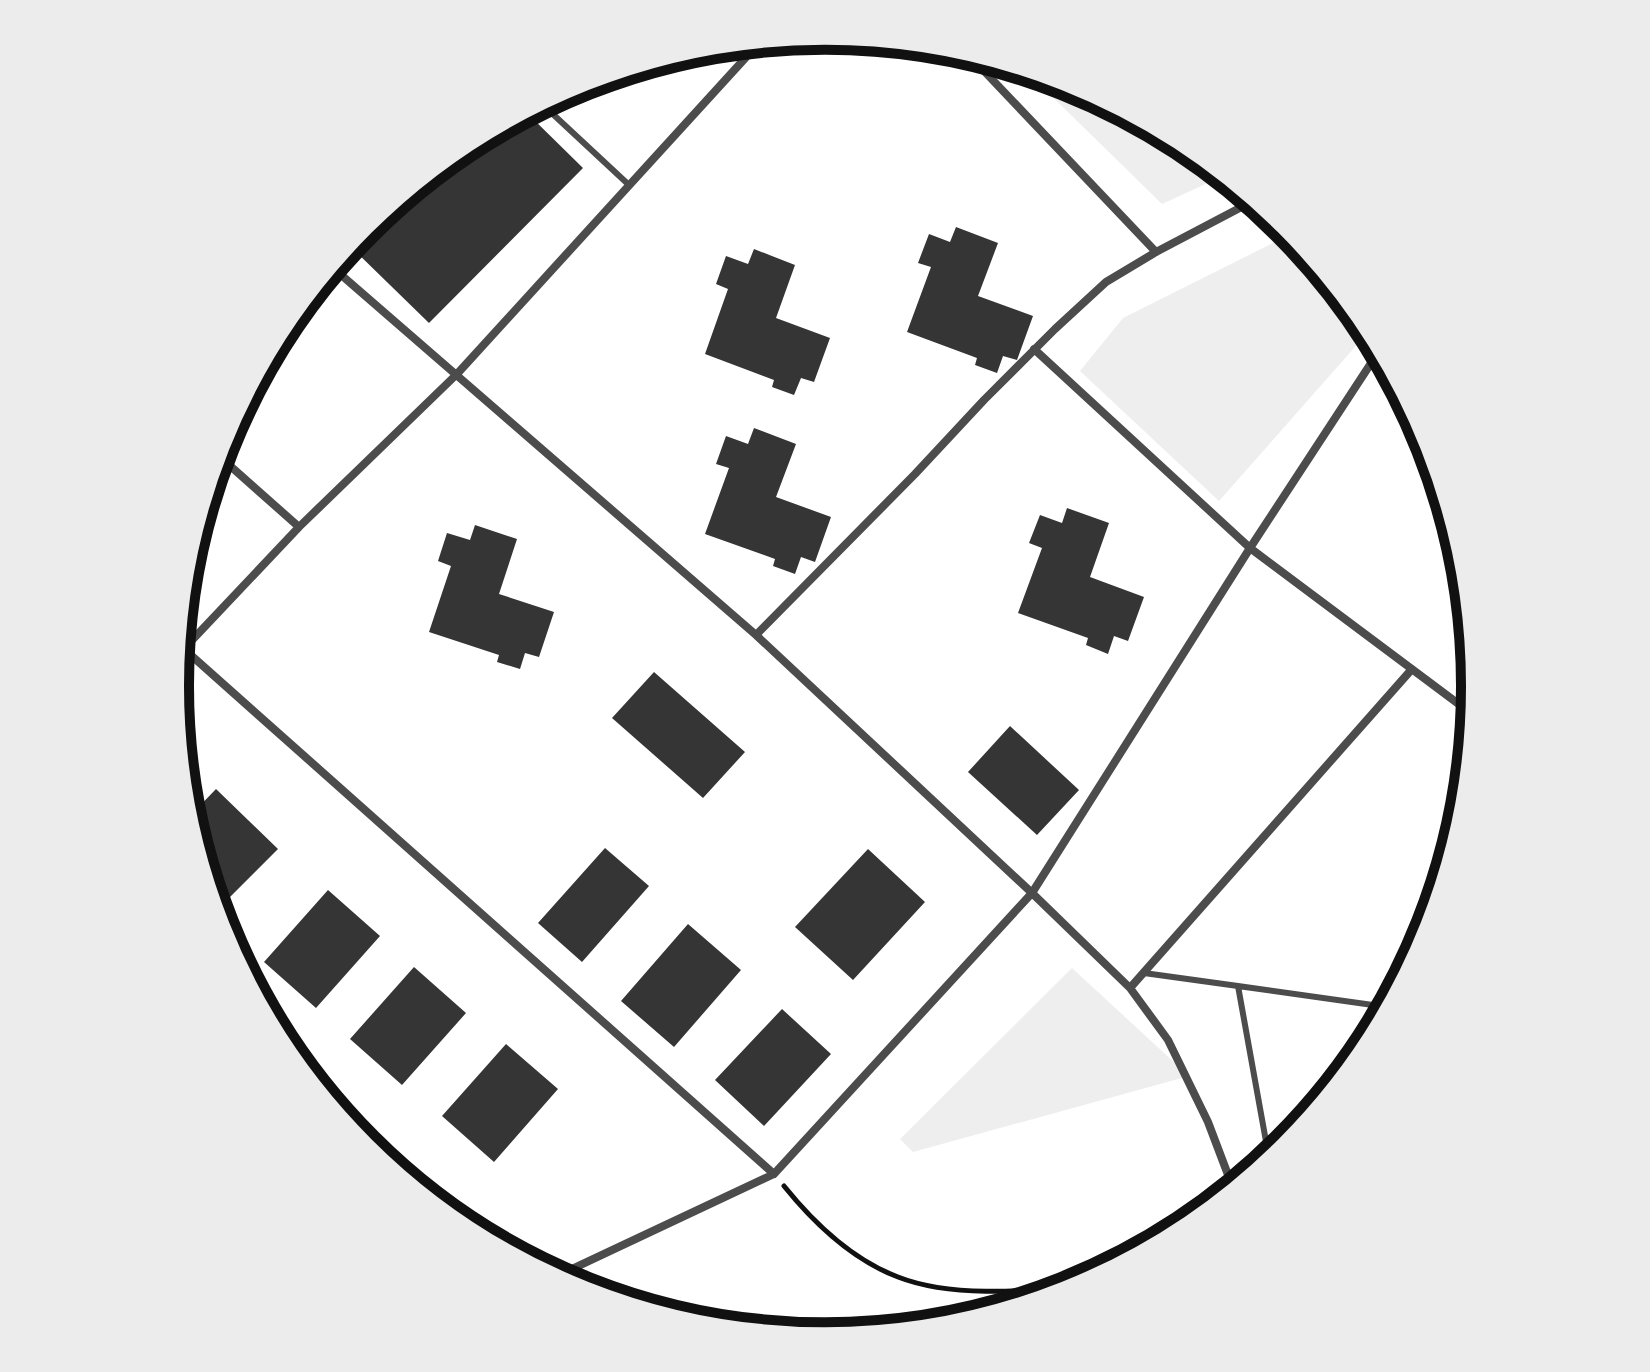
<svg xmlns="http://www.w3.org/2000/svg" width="1650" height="1372" font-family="'Space Grotesk',sans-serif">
<rect width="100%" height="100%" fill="#fff"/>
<path fill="#eee" d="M1026,71L1074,86L1186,146L1223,176L1162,204Z
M1291,234L1369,331L1219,501L1080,371L1123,318Z
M1072,968L1189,1076L913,1152L900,1139Z"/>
<path fill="#353535" d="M526,112L583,168L429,323L350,246L366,226L464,145Z
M956,227L998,243L978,296L1033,316L1017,360L1003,356L997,373L975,365L977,358L907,332L931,267L918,263L929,234L950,242Z
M754,249L795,265L776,318L830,338L814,382L801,378L794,395L772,387L774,380L705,354L728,289L716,284L726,256L748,264Z
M754,428L796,444L776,497L831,517L815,562L801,557L795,574L773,566L775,559L705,534L729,468L716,464L726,436L748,444Z
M1067,508L1109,523L1090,577L1144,597L1128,641L1114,636L1108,654L1086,645L1088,638L1018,613L1042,548L1029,543L1040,515L1062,523Z
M475,525L517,539L499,594L554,612L539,657L525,653L520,669L497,662L499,655L429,632L451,566L438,561L447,533L470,540Z
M654,672L745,752L703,798L612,718Z
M1010,726L1079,790L1037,835L968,772Z
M216,789L278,849L229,898L207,876L189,817Z
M605,848L649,886L582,962L538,923Z
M868,849L925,902L853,980L795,927Z
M328,890L380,936L316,1008L264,962Z
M688,924L741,970L674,1047L621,1001Z
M414,967L466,1013L402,1085L350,1039Z
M782,1009L831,1054L764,1126L715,1080Z
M506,1044L558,1089L494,1162L442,1116Z"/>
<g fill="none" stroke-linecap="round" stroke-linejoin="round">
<path stroke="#111" stroke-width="5" d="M784,1186C813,1222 853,1260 898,1277C949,1297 1022,1292 1075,1286"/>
<path stroke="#4c4c4c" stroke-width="6" d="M542,104L629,185
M1144,973L1238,986L1269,1158
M1238,986L1387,1007"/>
<path stroke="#4c4c4c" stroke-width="8" d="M967,53L1156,252
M332,267L756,635L1032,893L1130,988L1412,669
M1034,349L1250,548L1472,714
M219,456L299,527
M756,635L915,474L984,400L1055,329L1106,282L1156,252L1253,201
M184,649L774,1174
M178,655L299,527L457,374L759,43
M1130,988L1168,1040L1208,1122L1233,1188
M557,1276L774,1174L1032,893L1250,548L1379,351"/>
</g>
<path d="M0 0H1650V1372H0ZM189 686a636 636 0 1 1 1272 0a636 636 0 1 1-1272 0Z" fill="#ececec" fill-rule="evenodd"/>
<path fill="none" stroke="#111" stroke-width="10" d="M189 686a636 636 0 1 1 1272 0a636 636 0 1 1-1272 0Z"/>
</svg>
